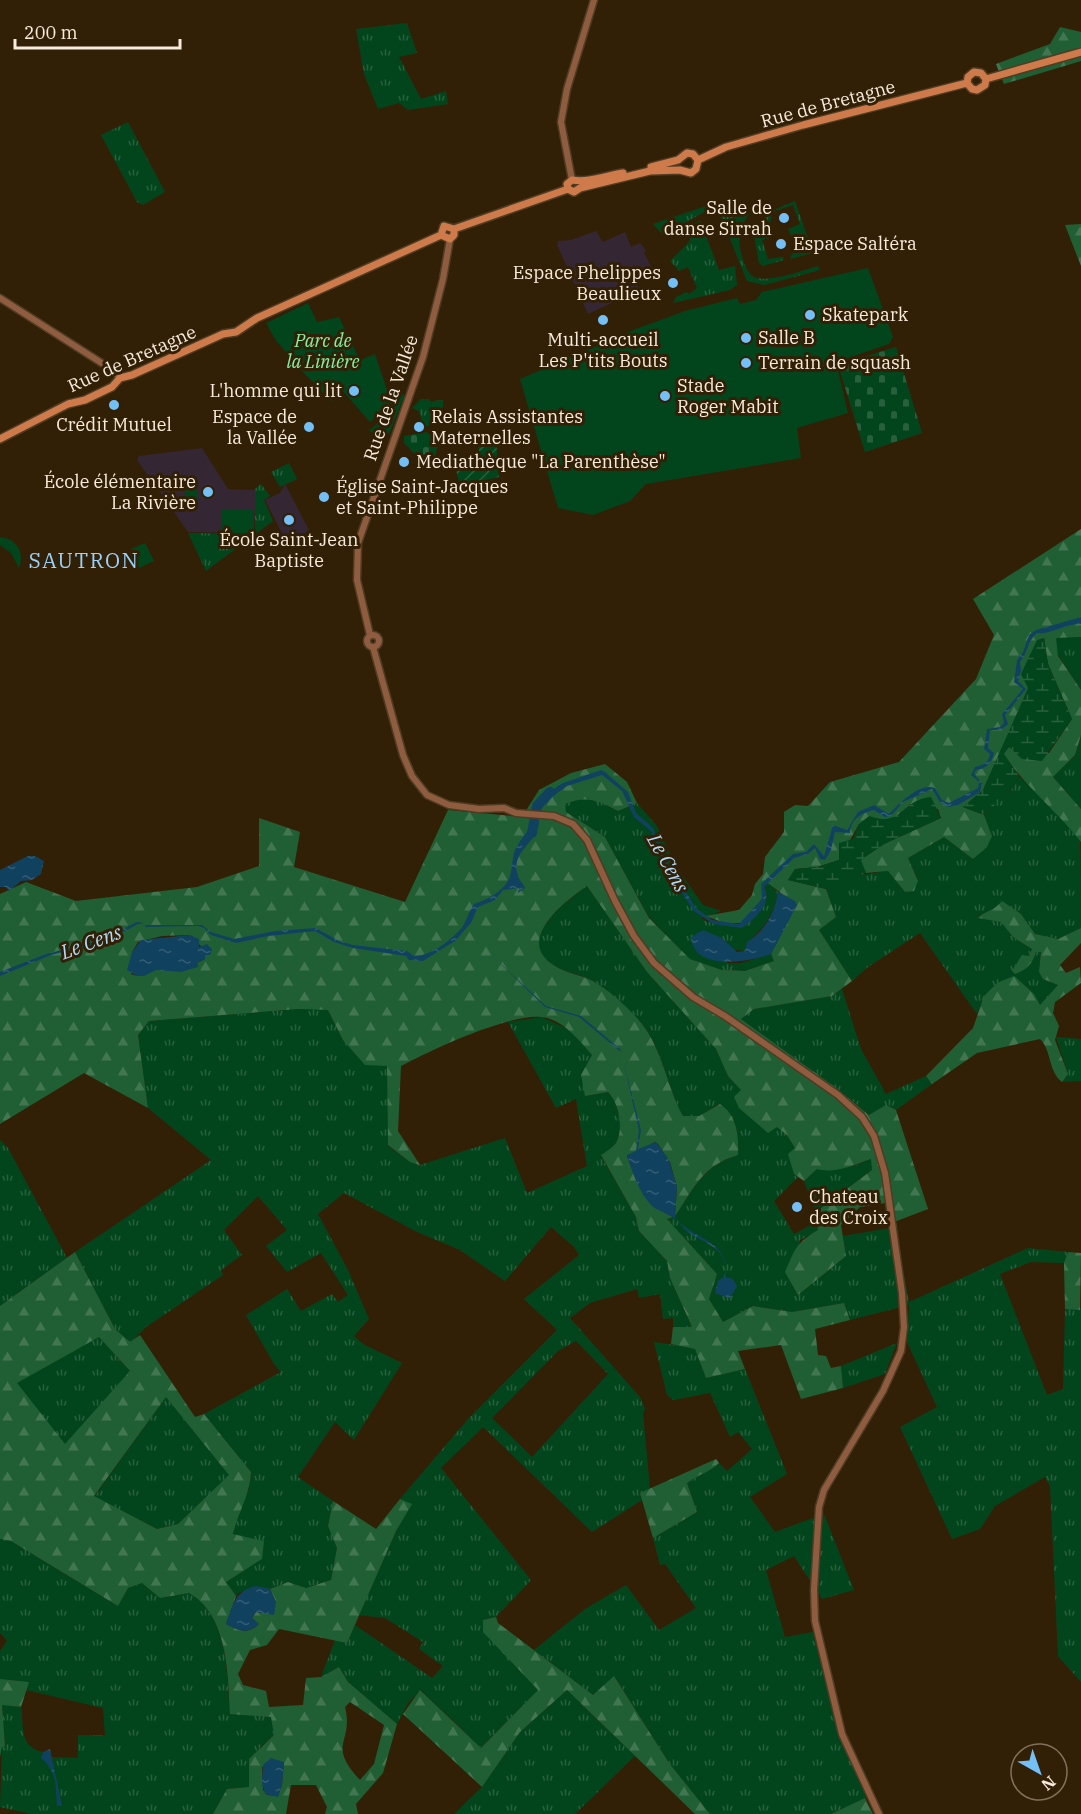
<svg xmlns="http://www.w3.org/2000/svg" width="1081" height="1814" font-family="'IBM Plex Serif',serif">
<defs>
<pattern id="grass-tufts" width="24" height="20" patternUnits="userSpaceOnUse" patternTransform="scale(1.5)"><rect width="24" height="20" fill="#02451d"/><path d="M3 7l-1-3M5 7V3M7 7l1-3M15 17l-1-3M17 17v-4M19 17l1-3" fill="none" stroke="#28603d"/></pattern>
<pattern id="forest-firs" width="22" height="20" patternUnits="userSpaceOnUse" patternTransform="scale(1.5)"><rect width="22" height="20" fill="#205f34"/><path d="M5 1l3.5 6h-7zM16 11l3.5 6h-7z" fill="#417651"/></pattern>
<pattern id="wetland-marsh" width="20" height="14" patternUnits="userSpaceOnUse" patternTransform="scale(1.5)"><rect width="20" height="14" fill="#02451d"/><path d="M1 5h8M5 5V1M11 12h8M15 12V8" fill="none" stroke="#28603d"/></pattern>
<pattern id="cemetery-stones" width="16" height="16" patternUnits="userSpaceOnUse" patternTransform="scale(1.5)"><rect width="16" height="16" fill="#02451d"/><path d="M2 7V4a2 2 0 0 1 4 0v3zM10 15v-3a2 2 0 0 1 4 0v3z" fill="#28603d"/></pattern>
<pattern id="garden-furrows" width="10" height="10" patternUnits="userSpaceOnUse" patternTransform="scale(1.5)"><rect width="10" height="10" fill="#02451d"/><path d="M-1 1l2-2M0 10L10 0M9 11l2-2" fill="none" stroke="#28603d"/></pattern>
<pattern id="water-ripples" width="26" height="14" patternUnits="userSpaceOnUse" patternTransform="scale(1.5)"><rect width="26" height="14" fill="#10425f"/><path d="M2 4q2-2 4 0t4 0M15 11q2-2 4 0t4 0" fill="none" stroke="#345d75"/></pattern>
</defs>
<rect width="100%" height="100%" fill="#322006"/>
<path fill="#352633" d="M596,231L603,242L625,232L631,247L640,243L646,250L644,253L653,270L634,280L640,290L588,314L557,245L558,241L571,240Z
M202,448L228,489L256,490L254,530L250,533L188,532L137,460L139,456Z
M285,484L309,530L288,545L265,500L280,493Z"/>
<path fill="url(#grass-tufts)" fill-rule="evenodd" d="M407,23L417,53L399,57L421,99L446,91L448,104L408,110L399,103L378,109L364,74L356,29Z
M128,122L165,192L143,205L137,202L101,135Z
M795,201L813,253L790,259L796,245L788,229L800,224L793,205L772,212L770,223L764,218L778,208Z
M712,204L713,207L681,225L674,220L664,228L667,232L663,235L653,224Z
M736,206L749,214C741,225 737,239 741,253C743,260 746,270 751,275C762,286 804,270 818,266L820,270L764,285L747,281L720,214L726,208Z
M700,220L719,270L735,266L737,285L730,290L673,303L676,297L686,292L689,294L697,288L688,267L679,271L670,261L689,242L691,235L685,229Z
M760,222L774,236L762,240L768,259L783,257L784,260L763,266L759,263L754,236Z
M421,399H429L432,403L433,401L443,400V407L435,412L439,419L424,428L419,411L412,408Z
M289,463L297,479L280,487L271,472Z
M261,484L270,496L264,500L273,521L206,571L188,533L250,534L255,528V489Z
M1081,637V690L1058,655L1055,638Z
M1081,735V809L1053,777L1075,756Z
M1019,776C1038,798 1065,814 1080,840C1081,849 1081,913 1081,928L1058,939L1035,934L1021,914C1008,913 988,907 978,917L1002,922L1013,937L1032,949L1029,956L1012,971L1036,952H1041L1039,972L1043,979L1058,985L1040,1006L1023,984L997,983L985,995L977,1014L920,933L868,967L852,981L819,930L836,917L826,889L853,876L888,871L905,892L918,880L908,858L944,837L973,859L992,836L984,815L1012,789Z
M579,798L598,801L618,811L637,803L657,826L675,865L703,905L721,911L701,918L708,922L743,927C755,918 773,902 764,887L768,883L778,892C774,915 763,929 746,944V951L734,950L722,938L728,963H741L771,954L774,961L745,971L722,970L690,959L649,917L605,837L566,812L565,804Z
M587,886L647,972L716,1049L728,1076L787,1135L795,1148L794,1174L798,1177L774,1201L794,1234L817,1222L819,1230L800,1240L798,1295L846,1256L843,1236L895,1227L909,1302L1028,1248L1068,1252L1064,1263L1031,1262L1000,1274L1047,1395L1063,1389L1065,1309L1081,1308V1682L1058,1656L1050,1486L1045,1477L995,1506L980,1529L952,1539L900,1427L937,1407L907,1342L909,1305L850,1320L844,1303L792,1312L753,1306L723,1322L709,1299L717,1274L667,1219L675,1216C695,1187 702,1167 738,1155C739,1135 737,1115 719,1104L699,1116H683C667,1087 663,1050 642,1024C632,1012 607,989 593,981C581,974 566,973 555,966C512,941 566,902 587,886Z
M842,989L861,1049L886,1094L926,1076L932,1084L896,1110L886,1105L870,1115L835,1087L741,1019L754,1009L832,996Z
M298,1009L328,1010L343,1040L387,1066L388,1146L410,1162L420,1165L505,1138L527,1193L587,1166L576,1099L556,1108L508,1022L542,1017L572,1031L592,1055L582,1075L586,1096L608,1092C619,1103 624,1128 616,1143C613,1148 606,1152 601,1156L636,1217L639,1231L667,1261L670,1278L692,1328L673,1327V1318L663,1319L660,1294L639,1298L637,1289L590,1303L570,1318L640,1397L645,1409L643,1413L650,1489L640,1493L642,1500L592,1532L483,1427L441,1468L531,1580L496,1617L483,1620L538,1690L481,1748L421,1690L408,1703L397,1724L348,1682L339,1667L321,1677L335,1640L347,1643L355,1625L432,1678L443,1666L419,1649L423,1642L385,1618L359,1615L396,1531L411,1505L400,1499L468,1419L557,1330L524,1299L579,1255L574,1247L551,1227L505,1281L460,1250L417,1232L344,1193L318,1214L348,1270L369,1319L354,1336L363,1344L402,1363L354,1440L335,1422L298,1477L333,1501L328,1525L337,1548L331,1580L305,1588L288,1582L270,1589L240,1592L236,1596L226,1582L241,1572C236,1552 230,1532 238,1512C244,1493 250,1496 251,1472L204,1414L281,1372L274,1364L246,1315L287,1289L301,1311L332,1294L338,1302L348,1295L321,1253L287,1272L266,1246L287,1230L258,1196L224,1230L242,1255L221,1270L223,1275L146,1327L130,1343L115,1329L75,1252L211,1160L148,1108L138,1035L149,1021ZM576,1341L608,1374L532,1457L492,1418L558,1351Z
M1056,1037L1081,1039V1081L1062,1082L1068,1074Z
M0,1140L8,1148L67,1258L0,1306Z
M871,1159L873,1169L816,1212L804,1181L817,1169L854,1166Z
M99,1336L130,1372L65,1445L16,1383Z
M654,1342L695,1348L706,1378L745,1369L787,1474L750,1497L775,1532L824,1514L854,1590L822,1599L794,1556L766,1570L785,1637L813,1632L838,1730L868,1797L831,1814H710L669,1763L615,1677L593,1695L534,1650L585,1609L626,1585L659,1630L696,1608L665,1564L660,1565L653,1538L697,1512L687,1483C699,1474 709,1473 719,1463L727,1471L752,1449L738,1432L730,1437L710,1393L673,1400L667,1395Z
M897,1343L885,1374L843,1388L841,1366Z
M166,1397L230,1475L178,1524L157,1529L94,1497Z
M0,1539L11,1541L118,1606L128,1588L142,1583L160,1598L189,1593C228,1615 227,1674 230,1713L272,1717L274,1735L260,1747L249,1787L227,1789L213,1814H32L0,1807L2,1747L5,1746L2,1705L21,1707C24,1727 19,1747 43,1752L41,1755L51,1766L54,1774L58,1806L52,1757L78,1758V1735H105L103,1708L26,1690L28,1682L0,1679V1651L7,1641L0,1633Z
M567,1690L635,1756L575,1814H454L482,1787L520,1732Z"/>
<path fill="url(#forest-firs)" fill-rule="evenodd" d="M1060,27L1081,32V61L1004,84L996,64L1050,44Z
M1081,224V266L1065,225Z
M1081,529V637L1056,638L1058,656L1081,690V735L1075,755L1053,777L1081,809V842C1056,810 1025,787 1003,753L1009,747L1049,753L1072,719L1048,664L1044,638L1029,688L983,790L963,807L984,815L992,836L987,847L973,859L944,837L908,858L918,881L914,891L905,892L888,871L866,873L860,860L884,844L941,818L938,809L911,804L893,819L859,824L839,860L817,867L795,869L788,880L826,889L836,917L819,930L852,981L832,996L754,1009L741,1019L835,1087L869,1115L886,1105L896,1110L928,1209L894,1222L892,1202L860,1207L841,1225L846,1256L798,1295L785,1272C795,1249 796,1243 818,1230L816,1212L872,1170L871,1159C854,1165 835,1174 817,1169L804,1181L794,1174L788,1154L795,1148L787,1135L777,1127L768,1133L739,1108L734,1097L741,1090L728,1076L716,1049L647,972L587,886C565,901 513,941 555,966C566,973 581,975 593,981C610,991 629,1008 642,1024C663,1051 667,1087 683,1116H699L720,1104C737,1115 739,1136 738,1155C702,1166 695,1187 675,1216L677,1187L670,1162L658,1144L655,1142L627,1156C638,1186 643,1202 673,1217L667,1219L717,1274L709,1299L723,1322L753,1306L792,1312L844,1303L850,1320L815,1329L818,1355L826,1356L831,1368L841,1366L843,1388L801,1399L781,1345L738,1351L745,1369L706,1378L695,1349L671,1344L673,1327H692L670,1278L667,1261L639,1231L636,1217L601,1155C606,1152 613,1147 616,1143C624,1128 619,1103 608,1092L585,1096L581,1075L592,1055C579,1040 563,1019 541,1017C507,1014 431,1050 401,1066L398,1131L420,1165L410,1162L388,1145L387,1066L365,1065L343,1040L328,1010L298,1009L149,1021L138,1035L148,1108L84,1073L0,1124V894L26,882L76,901L197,887L259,866V818L300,832L294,867L405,902L448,810L522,817L539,790L571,773L605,764L627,782L637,803L618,811C598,801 587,795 565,804L566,812L605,837L649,918L690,959L722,970L745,971L774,961L771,954L790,917L786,897L765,881L762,899L741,923H725L705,916L739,910L752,895L755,884L763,874L765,857L784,832V812L795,805L808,806L830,782L899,762L976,679L994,635L973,599ZM190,935L210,955H205V959L197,963L198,967L156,970L137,976L131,974L132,952L138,942L162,936Z
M1002,901L1021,914L1035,934L1058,939L1081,928V943L1060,965L1066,973L1080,967L1081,983L1055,1002L1053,1013L1059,1026L1055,1040L1068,1074L1062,1082C1048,1071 1052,1051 1040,1039L977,1053L932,1084L926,1076L973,1028L984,996L997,983L1014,976L1034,994L1040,1005L1058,985L1043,979L1039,972L1041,952H1036C1032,964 1028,969 1015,974L1012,971L1022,955L1029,956L1032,949L1013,937L1001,922L978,918C985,910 992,913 1002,901Z
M75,1252L115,1329L130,1342L140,1335L195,1417L204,1414L251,1472C250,1495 238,1512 233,1534L264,1541L262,1559L226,1582L236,1596L226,1624C240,1631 247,1635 259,1624L252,1618L256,1612L263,1613L276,1602L270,1589L288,1582L306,1588L331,1580L337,1548L328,1526L333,1501L376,1529L400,1499L412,1504L396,1531L347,1643L279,1629L267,1645L250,1650L238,1674L243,1685L266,1691L269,1707L303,1705L306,1678L321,1677L339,1667L348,1682L397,1724L383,1773L356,1804L358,1814H325L327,1807L316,1785H291L286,1814H213L227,1789L249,1787V1759L274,1735L271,1717L230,1714C228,1674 228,1615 189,1593L160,1598L142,1583L128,1588L118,1606L11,1541L0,1539V1306ZM99,1337L130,1371L65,1444L17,1383ZM166,1397L229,1475L178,1524L157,1529L94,1496ZM350,1702L384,1725L374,1764L360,1780C326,1743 354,1744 345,1707ZM284,1762L282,1785L278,1796L267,1795L263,1790L262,1767Z
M1068,1252L1081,1253L1080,1310L1065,1309L1064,1263Z
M716,1459L719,1463C709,1473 699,1474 687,1483L697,1512L653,1538L640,1493Z
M496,1617L498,1623L593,1695L614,1676L669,1763L710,1814H695L567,1690L520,1732L482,1787L403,1714L420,1690L481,1748L538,1690L483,1632V1620Z
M0,1679L29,1682L21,1707L2,1705L5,1746L2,1747L0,1757Z
M865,1798L873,1814H831Z"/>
<path fill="url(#wetland-marsh)" d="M1044,638L1048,664L1072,719L1042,761L1022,759L1009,747L1004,754L1019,776L1012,789L984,815L963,807L983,790L1028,688L1021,674L1037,640Z
M931,797L941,818L884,844L861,860L866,873L826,889L788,880L795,869L817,867L839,860V843L853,839L859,824L869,816C903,828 902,799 931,797Z"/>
<path fill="url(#cemetery-stones)" d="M896,347L922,433L865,452L839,368L848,366L850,361Z
M427,432L438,444L433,465L428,468L404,443V436Z"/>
<path fill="#02451d" d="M868,268L893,337L889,344L836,362L848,413L797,428L801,458L646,484L630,501L593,515L558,508L520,379L636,329L685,311L737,298L740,304L756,300L762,292Z
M308,303L317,322L339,317L360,360L375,354L389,396L398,393L405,395L390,432L384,437L369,431L392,410L388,406L370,422L342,390L331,401L300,369L275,339L266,323Z
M185,489L197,490V510H184Z
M221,509L254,510V530L250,533H221Z
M0,537C17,538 25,553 19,568L11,553L0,545Z
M145,543L154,561L139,568L131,549Z"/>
<path fill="url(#garden-furrows)" d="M496,439L499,477L460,486L456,470L482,464L477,443Z"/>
<path fill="url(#water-ripples)" d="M1081,617V624C1065,623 1051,635 1037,633C1027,641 1028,653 1020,662L1021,671L1018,681L1026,689L1005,715L1008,724L1001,730H990L988,748L994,753C992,763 986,769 976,770L974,774L982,783L980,792L958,805L948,807L940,802L932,789L903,802L891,816L885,817L874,810C861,813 851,819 850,833L835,832L831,850L825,860L820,859L815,848L808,854L794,858L764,887C773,903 755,919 742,928L713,924L694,911L664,865L651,831L634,817L622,791L602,775L567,786L545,802L541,800L560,784L601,770L605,772L628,792L636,813L653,828L665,859L696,908L712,920L739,924L762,899L761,884L793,854L806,852L814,844L824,856L833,825L847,830L858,812L874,805L889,814C899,804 919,782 935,788L942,800L949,803L978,788L979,782L971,775L975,767C983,765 988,764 990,754L984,749L987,729L1000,727L1004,723L1002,714L1023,689L1014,682L1017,660L1023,652L1029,635L1036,630Z
M534,820L538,824C536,845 510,851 518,876C519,880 523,883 525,888L518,893L519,888L503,890L495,900L478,907L471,923L455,941L423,961L409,960L406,956L353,948L334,942L315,931L268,936L236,943L211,935L204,928L198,926L145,927L146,925H202L211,932L234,939L275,931L316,928L339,941L353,945L407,951L414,956C430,957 453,939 463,926C467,919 469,911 474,904C489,899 509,889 511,871C513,863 512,855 516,848C521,838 529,831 534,820Z
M28,856H35L44,861L41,874L32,880L21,881L9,891L6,887H0V870Z
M778,892L795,901L797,905L771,954C750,962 694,972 691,937L703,930L722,938L737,952L745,951L747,942C765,931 775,912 778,892Z
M137,922L144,923L138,924L108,940L51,955L0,976V972L46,954L101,940Z
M190,935L199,939V947L207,944L212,949L210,955H205V959L197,963L198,967L181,972L156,970L144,976H137L127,970L132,952L141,940Z
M489,953L546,1006L581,1016L620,1049L641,1130L638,1149L656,1142L669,1160L677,1187L675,1218C695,1241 731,1240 725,1277L733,1279L737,1286L730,1298L715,1293L718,1281L724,1277C731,1249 707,1245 688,1232C682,1227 678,1220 671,1216C665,1212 657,1211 651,1205C638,1191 633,1173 627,1155L636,1151L639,1130L621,1052L579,1017L545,1007Z
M256,1586L270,1589L276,1602L274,1615L256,1612L252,1618L259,1624C246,1635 240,1631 226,1624C233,1604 235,1591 256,1586Z
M50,1749L62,1806H57C56,1786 57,1771 41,1758L43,1752Z
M271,1758L284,1762L282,1785L278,1797L265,1794L262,1783L263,1765Z"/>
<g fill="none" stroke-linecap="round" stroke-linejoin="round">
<path stroke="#10425f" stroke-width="10" d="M532,833L537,806L550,792"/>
<g stroke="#4e3c24" stroke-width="9">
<path id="tertiary" d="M572,180L561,122L567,89L594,0
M0,298L111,369L120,378
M367 641a6 6 0 1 1 12 0a6 6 0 1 1-12 0Z
M370,635L357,580L358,543L423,357L443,279L450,239
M373,647L403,755L412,776L427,795L449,805L479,809L504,808L516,813L554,816L573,824L587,840L615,901L634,936L654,963L693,997L725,1016L838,1095L862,1117L874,1136L885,1173L902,1293L904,1327L901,1351L883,1391L824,1490L819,1507L814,1590L815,1621L842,1734L879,1814"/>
</g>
<g stroke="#4e3c24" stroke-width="10">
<path id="secondary" d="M986,79L1081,52
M967,83L968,77L974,72L981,73L986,79
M967,83L972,89L977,90L985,85L986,79
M678,160L687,153L693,154L698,160
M698,160L726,147L803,125L967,83
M651,167L678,160
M568,189L574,192L580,188L650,171L680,170L691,173L696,169L698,160
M568,189L567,184L572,180C588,183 605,176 623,173
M454,229L568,189
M441,235L450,239L454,235V229
M441,235L444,226L454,229
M0,439L68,404L85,400L112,387L120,378L132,375L223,334L236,332L257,318L441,235"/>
</g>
<use href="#tertiary" stroke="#905c3f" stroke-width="6"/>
<use href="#secondary" stroke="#ce7a4a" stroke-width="7"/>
</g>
<g fill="#74c0f6" stroke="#322006" stroke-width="2">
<circle cx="784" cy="218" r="6"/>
<circle cx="781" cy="244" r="6"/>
<circle cx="673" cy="283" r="6"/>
<circle cx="810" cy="315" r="6"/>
<circle cx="603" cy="320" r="6"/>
<circle cx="746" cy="338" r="6"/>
<circle cx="746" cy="363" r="6"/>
<circle cx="354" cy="391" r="6"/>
<circle cx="665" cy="396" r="6"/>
<circle cx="114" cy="405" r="6"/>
<circle cx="309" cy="427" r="6"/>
<circle cx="419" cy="427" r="6"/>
<circle cx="404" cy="462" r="6"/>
<circle cx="208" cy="492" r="6"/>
<circle cx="324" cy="497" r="6"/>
<circle cx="289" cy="520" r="6"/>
<circle cx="797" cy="1207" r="6"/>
</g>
<g text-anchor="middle" stroke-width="6" stroke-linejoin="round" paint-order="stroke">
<g font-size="18" fill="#f7ebdc" stroke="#322006">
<text transform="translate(828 104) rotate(-15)" y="6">Rue de Bretagne</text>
<text transform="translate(132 359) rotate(-24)" y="6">Rue de Bretagne</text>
<text transform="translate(391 398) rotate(-71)" y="6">Rue de la Vallée</text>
</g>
<g font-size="18" fill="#f7ebdc" stroke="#322006" text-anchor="start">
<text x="772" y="214" text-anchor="end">Salle de<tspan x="772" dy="21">danse Sirrah</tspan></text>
<text x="793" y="250">Espace Saltéra</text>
<text x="661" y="279" text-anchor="end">Espace Phelippes<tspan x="661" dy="21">Beaulieux</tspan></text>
<text x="822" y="321">Skatepark</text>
<text x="758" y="344">Salle B</text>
<text x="603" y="346" text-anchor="middle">Multi-accueil<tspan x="603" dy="21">Les P'tits Bouts</tspan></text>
<text x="758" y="369">Terrain de squash</text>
<text x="677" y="392">Stade<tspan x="677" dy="21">Roger Mabit</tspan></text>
<text x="342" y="397" text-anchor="end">L'homme qui lit</text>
<text x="297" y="423" text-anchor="end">Espace de<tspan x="297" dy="21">la Vallée</tspan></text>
<text x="431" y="423">Relais Assistantes<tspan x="431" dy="21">Maternelles</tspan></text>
<text x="114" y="431" text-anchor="middle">Crédit Mutuel</text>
<text x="416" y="468">Mediathèque "La Parenthèse"</text>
<text x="196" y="488" text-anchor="end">École élémentaire<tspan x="196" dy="21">La Rivière</tspan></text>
<text x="336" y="493">Église Saint-Jacques<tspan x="336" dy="21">et Saint-Philippe</tspan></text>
<text x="289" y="546" text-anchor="middle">École Saint-Jean<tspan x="289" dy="21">Baptiste</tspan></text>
<text x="809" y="1203">Chateau<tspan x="809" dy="21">des Croix</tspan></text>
</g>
<g font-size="18" font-style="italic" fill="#85f1a1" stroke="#322006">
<text x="323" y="347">Parc de<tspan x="323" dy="21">la Linière</tspan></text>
</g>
<g font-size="20" font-style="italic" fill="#b2dbf9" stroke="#322006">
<text transform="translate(668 863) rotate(61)" y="7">Le Cens</text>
<text transform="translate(91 942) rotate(-20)" y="7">Le Cens</text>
</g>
<g font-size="21" letter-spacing="1.5" fill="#9ad1f9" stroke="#322006">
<text x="84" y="568">SAUTRON</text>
</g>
</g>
<g transform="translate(1039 1772) rotate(140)"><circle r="28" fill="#322006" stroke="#81715c" stroke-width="1.5"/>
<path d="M0-4.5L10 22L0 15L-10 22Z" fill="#74c0f6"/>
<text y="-9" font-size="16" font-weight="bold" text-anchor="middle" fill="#f7ebdc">N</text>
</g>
<path d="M15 39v9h165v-9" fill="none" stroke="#f7ebdc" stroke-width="3"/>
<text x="24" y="39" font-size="18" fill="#f7ebdc" stroke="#322006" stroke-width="4.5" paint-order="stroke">200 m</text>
</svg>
